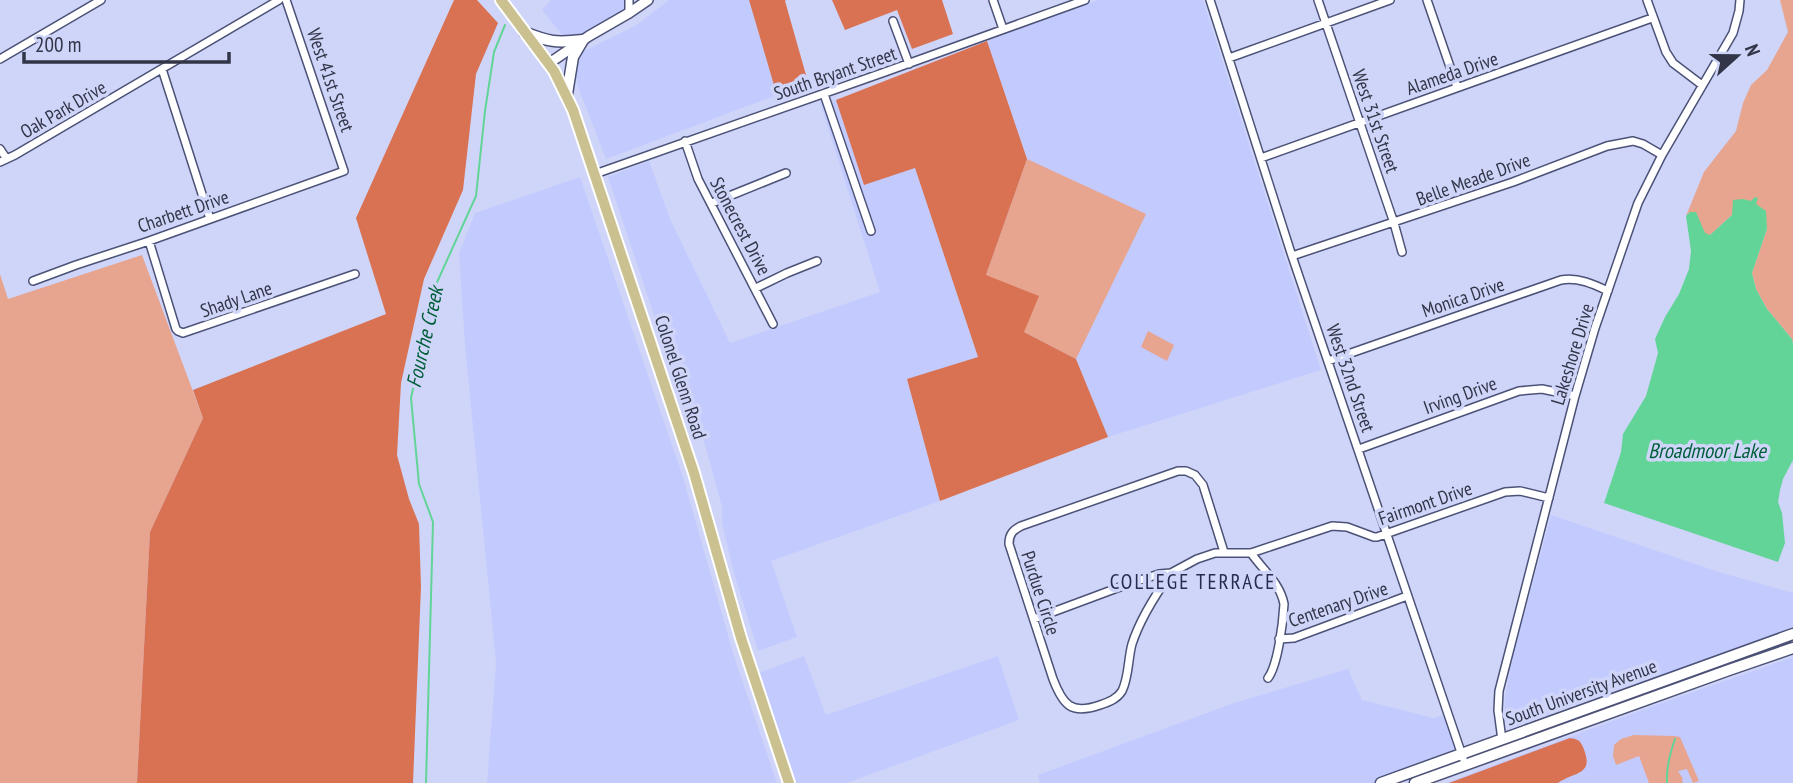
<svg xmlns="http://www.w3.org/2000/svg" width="1793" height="783" font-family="'PT Sans Narrow',sans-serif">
<rect width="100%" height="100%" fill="#cfd5f9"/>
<path fill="#c3cbfe" d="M551,0H629V13L583,40L568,42L542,10Z
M669,0H749L777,95L606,159L578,87L575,69L582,52L635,26Z
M1098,0H1203L1321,370L1108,437L1076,359L986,275L1027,159L987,41Z
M836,100L864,184L915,167L978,357L907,380L940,501L771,561L797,637L758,651L734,573L722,523V507L706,448L681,378L671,367L608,177L649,161L670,219L730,343L880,292L820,102Z
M580,177L683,477L734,656L777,783H487L496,663L465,345L459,253L475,213Z
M1551,515L1719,572L1793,593V628L1659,677L1631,685L1515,727L1507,728L1504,713L1505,696L1514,652Z
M804,656L826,715L998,656L1019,720L847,783H789L753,675Z
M1793,657V783H1446L1642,710Z
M1348,669L1362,700L1433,718L1448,714L1461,754L1381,783H1040L1038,775L1234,703Z"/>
<path fill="#e7a48f" d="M1780,0H1793V348L1792,339L1767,309L1756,289L1752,273L1767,229L1751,201L1732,215L1710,235L1705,234L1690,212L1686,216L1704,172L1736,131L1743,103L1751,85L1767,70L1788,32Z
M1027,159L1146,214L1076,359L1024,332L986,275Z
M142,255L203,418L150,532L137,783H0V274L8,299Z
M1148,331L1174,345L1167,361L1141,347Z
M1634,735L1674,736L1680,737L1699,781L1693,783L1687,769L1678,771L1683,779L1682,780L1683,783H1649L1639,756L1616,765L1613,756L1614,745L1621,739Z"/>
<path fill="#d97252" d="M454,0H477L498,23L476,74L463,190L424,279L401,383L397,455L409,499L419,524L421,587L413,783H137L150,532L203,418L193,390L386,314L356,218Z
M749,0H786L785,1L808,82L776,92Z
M832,0H942L953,34L912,49L897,10L845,30Z
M987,41L1027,159L986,275L1039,296L1024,332L1076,359L1108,437L940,501L907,379L978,357L915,168L864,185L836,100Z
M1570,738C1577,739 1580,740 1583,747C1595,776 1575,771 1558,783H1449Z"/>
<path fill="#62d497" d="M1755,197L1758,198L1756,204L1766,211L1767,229L1752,273L1756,289L1767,309L1792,339L1793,344V460L1783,479L1780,490L1778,502L1782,513L1785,543L1778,562L1604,503L1621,452L1623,434L1646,396L1658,353L1655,339L1665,317L1679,294L1689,269L1691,251L1686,216L1690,212H1696L1705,233L1710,235L1732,215L1733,200L1743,199L1751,201Z"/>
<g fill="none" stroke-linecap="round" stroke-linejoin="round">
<path stroke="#62d497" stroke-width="2" d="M426,783L433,522L419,484L411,398L434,289L476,196L485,111L494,52L505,25
M1667,783C1666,767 1670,753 1675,739"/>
<g stroke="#4c5277" stroke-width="10">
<path id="minor" d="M993,0L1003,29
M1210,0L1292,256L1463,758
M1318,0L1394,223L1402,252
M1427,0L1457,87
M1647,0L1666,52L1673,63L1702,85
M629,13V0
M893,21L909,64
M1229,58L1390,0
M0,59L101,0
M162,69L210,219
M824,94L871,231
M685,141L698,179L773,324
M0,149L6,158
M1261,158L1652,18
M0,162L15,155L279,0
M595,174L885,72L1085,0
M712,203L786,173
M149,241L176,329L178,331L183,333L355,274
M1292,256L1513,182L1607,146L1633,141L1643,144L1662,155
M33,281L76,265L149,241L344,171L286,0
M756,288L787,273L817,261
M1328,361L1561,280C1578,277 1593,284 1608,291
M1359,449L1519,391L1542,389L1575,396
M1251,553C1263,570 1280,583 1284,604C1283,622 1278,665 1268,678
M1171,573C1156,594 1140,619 1132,644C1128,658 1129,677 1122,691C1117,699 1109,702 1100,705C1071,715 1063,705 1053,679L1009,544C1009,534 1013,530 1021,526L1178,471H1186L1195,475L1203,485L1224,552
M1034,619L1128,584L1159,574L1171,573L1197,559L1215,553H1251L1332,526L1347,527L1374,537H1377L1505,492L1520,491L1549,498
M1279,639L1294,638L1407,596
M1502,740L1498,710L1499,691L1575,396L1595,328L1638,203L1662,155L1733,33L1739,11L1740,0"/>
</g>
<g stroke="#4c5277" stroke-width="12">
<path id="tertiary" d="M548,64L589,36L629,13L648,0"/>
</g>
<g stroke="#4c5277" stroke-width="13">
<path id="secondary" d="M524,32C549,42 556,43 583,40
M567,94L573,57L583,40
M1381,783L1793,634
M1415,783L1729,670L1793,648"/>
</g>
<g stroke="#fff" stroke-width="14">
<path id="primary" d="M501,0L554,71L573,110L694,473L741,638L789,783"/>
</g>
<use href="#minor" stroke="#fff" stroke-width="7"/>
<use href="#tertiary" stroke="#fff" stroke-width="9"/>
<use href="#secondary" stroke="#fff" stroke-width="10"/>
<use href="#primary" stroke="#cbc190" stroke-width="10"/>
</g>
<g text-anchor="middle" stroke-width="7" stroke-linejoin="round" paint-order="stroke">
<g font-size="19" fill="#323547" stroke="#cfd5f9">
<text transform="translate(835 73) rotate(-19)" y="7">South Bryant Street</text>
<text transform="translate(1452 73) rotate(-19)" y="7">Alameda Drive</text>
<text transform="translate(331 80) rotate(71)" y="7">West 41st Street</text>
<text transform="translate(63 109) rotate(-30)" y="7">Oak Park Drive</text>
<text transform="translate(1376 121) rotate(71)" y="7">West 31st Street</text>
<text transform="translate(1473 179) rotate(-20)" y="7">Belle Meade Drive</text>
<text transform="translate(183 211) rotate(-19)" y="7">Charbett Drive</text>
<text transform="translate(741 226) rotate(62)" y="7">Stonecrest Drive</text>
<text transform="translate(1463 297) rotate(-19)" y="7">Monica Drive</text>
<text transform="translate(236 299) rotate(-19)" y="7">Shady Lane</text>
<text transform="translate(1572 354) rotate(-73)" y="7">Lakeshore Drive</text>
<text transform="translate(681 377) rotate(72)" y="7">Colonel Glenn Road</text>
<text transform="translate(1351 378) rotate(71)" y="7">West 32nd Street</text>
<text transform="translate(1460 395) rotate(-20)" y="7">Irving Drive</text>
<text transform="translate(1425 503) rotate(-19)" y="7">Fairmont Drive</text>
<text transform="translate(1041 593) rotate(72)" y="7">Purdue Circle</text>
<text transform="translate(1338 604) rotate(-19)" y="7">Centenary Drive</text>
<text transform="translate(1581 692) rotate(-20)" y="7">South University Avenue</text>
</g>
<g font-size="21" font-style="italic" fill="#005f39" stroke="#cfd5f9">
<text transform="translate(425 337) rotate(-77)" y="7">Fourche Creek</text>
<text x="1707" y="458">Broadmoor Lake</text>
</g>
<g font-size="21" letter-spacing="2" fill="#272a4d" stroke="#cfd5f9">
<text x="1193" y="589">COLLEGE TERRACE</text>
</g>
</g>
<g transform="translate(1737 56) rotate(69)" stroke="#cfd5f9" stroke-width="5" paint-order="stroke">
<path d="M0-5L12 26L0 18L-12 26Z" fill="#323547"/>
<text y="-10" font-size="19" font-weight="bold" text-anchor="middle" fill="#323547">N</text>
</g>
<path d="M24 52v10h205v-10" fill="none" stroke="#323547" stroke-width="3.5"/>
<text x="35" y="52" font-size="21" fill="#323547" stroke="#cfd5f9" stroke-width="5" paint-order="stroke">200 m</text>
</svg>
